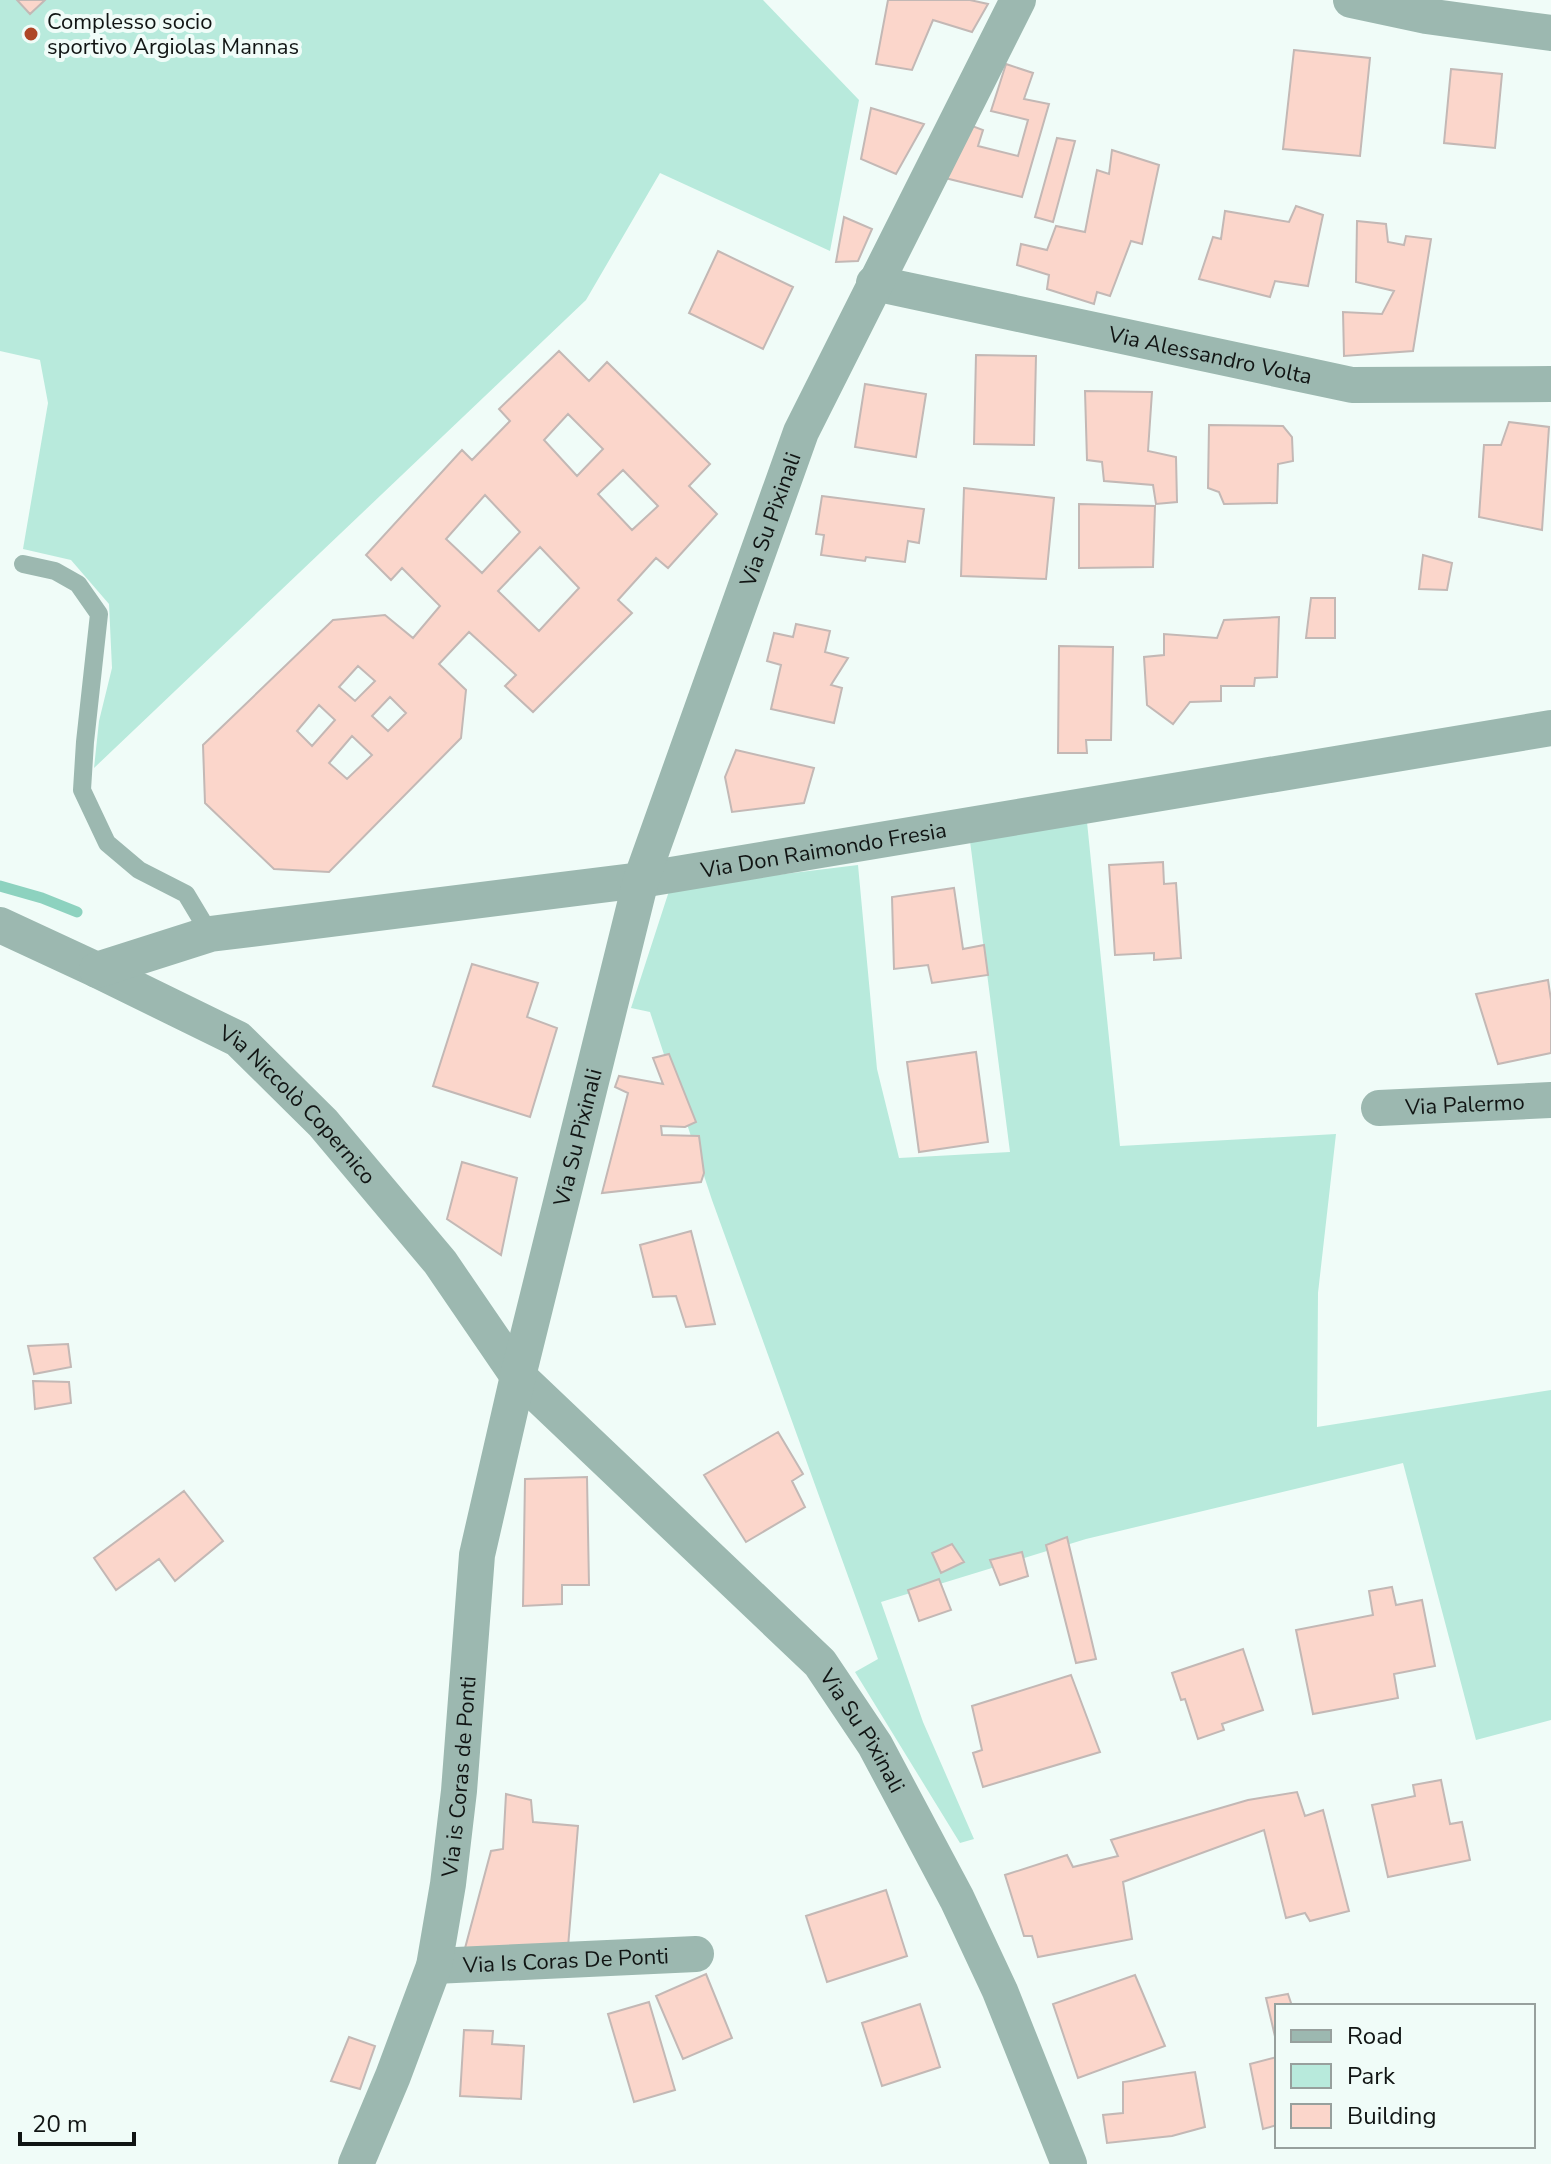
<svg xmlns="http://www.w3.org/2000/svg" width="1551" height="2164" font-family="'Nunito Sans',sans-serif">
<rect width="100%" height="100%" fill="#f0fcf8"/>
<path fill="#b8eadc" d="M0,0H763L859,100L830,251L660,173L586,300L94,768L99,721L112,668L109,604L71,560L23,549L48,403L40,360L0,351Z
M1087,822L1120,1146L1336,1134L1318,1293L1317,1427L1551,1390V1720L1476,1740L1403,1463L1086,1539L881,1602L923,1722L974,1839L960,1843L855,1672L878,1659L712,1200L650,1012L631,1008L670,888L858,865L877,1069L899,1158L1010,1152L970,841Z"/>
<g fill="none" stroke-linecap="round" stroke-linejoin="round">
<path stroke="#8dd2bf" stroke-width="11" d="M0,886L42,898L77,912"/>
</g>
<path fill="#fbd6cb" stroke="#c3b8b5" stroke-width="2" fill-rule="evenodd" d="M17,0H45L30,14Z
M888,0H970L988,4L972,32L933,20L912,70L876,64Z
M1294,50L1370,58L1360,156L1283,149Z
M1006,64L1033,73L1024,99L1049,104L1022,197L945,178L967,124L983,130L978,146L1018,156L1028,120L991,111Z
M1451,69L1502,74L1495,148L1444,143Z
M871,108L924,124L896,174L861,159Z
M1057,138L1075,141L1053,222L1035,217Z
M1112,150L1159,165L1142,244L1131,241L1110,296L1097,292L1094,304L1047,289L1049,275L1017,265L1021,244L1047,250L1056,226L1085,232L1097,170L1109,174Z
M1296,206L1323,215L1308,286L1275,281L1270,297L1199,279L1213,237L1221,239L1225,211L1289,222Z
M844,217L872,229L858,261L836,262Z
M1357,221L1386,224L1388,242L1404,245L1406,236L1431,239L1413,351L1344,356L1343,312L1382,314L1394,291L1356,282Z
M718,251L793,287L763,349L689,313Z
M559,351L589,381L607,362L710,464L689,486L717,514L668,568L656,558L618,600L632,613L533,712L505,686L516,675L469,632L439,664L466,690L461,738L329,872L274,869L205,803L203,745L333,620L385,615L413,638L440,606L402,568L391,580L366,555L462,450L472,460L510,421L499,409ZM568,414L603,449L577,476L544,440ZM623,470L658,506L632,530L598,494ZM485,495L520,532L482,573L446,539ZM540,547L579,588L539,631L498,591ZM358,666L375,681L355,701L339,687ZM390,697L406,713L388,731L372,716ZM319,705L335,720L312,746L297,731ZM352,736L372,755L347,779L329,763Z
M976,355L1036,356L1034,445L974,444Z
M865,384L926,394L916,457L855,447Z
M1085,391L1152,392L1148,451L1176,457L1177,502L1156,504L1153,485L1104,481L1102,462L1087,460Z
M1509,422L1549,427L1542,530L1479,517L1484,445H1501Z
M1209,425L1283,426L1292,437L1293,461L1278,464L1277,503L1224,504L1219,492L1208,488Z
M964,488L1054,498L1046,579L961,576Z
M822,496L924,509L919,543L908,541L905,562L866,557L865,561L821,555L824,535L816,534Z
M1079,504L1155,506L1153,567L1079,568Z
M1423,555L1452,563L1447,590L1419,589Z
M1311,598H1335V638H1306Z
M1279,617L1277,677L1255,678L1254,686H1221V701L1190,702L1173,724L1147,705L1144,657L1164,655V634L1217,638L1224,620Z
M796,624L830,631L825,652L848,658L831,685L842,688L834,723L771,709L781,665L767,661L774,633L793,637Z
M1059,646L1113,647L1111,740H1086L1087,753H1058Z
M736,750L814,768L804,803L732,812L725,777Z
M1163,862L1164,884L1176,883L1181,958L1154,960V953L1115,955L1109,865Z
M954,888L963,949L984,945L988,975L932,983L928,965L894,969L892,897Z
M472,964L538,983L527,1017L557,1028L530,1117L433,1086Z
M1548,980L1551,1000V1053L1498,1064L1476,994Z
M976,1052L988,1142L919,1152L907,1062Z
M669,1054L696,1122L685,1127L661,1126L662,1135L699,1136L704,1173L701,1182L602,1193L628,1093L615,1087L619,1076L663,1084L653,1058Z
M462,1162L517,1178L501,1255L447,1219Z
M691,1231L715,1324L686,1327L676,1296L653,1297L640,1245Z
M68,1344L71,1367L34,1374L28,1346Z
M33,1381L69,1382L71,1403L35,1409Z
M778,1432L803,1474L792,1481L805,1507L746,1542L704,1475Z
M587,1477L589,1585H562V1604L523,1606L525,1479Z
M184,1491L223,1541L175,1581L159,1559L116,1590L94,1558Z
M1067,1537L1096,1659L1076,1663L1046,1545Z
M952,1544L964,1562L941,1573L932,1553Z
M1022,1552L1028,1576L1000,1585L990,1560Z
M939,1579L951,1610L919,1621L908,1590Z
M1392,1587L1396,1605L1422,1600L1435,1666L1394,1674L1398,1698L1313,1714L1296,1630L1373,1615L1369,1591Z
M1243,1649L1263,1710L1222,1724L1224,1730L1198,1739L1185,1699L1181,1700L1172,1673Z
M1071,1675L1100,1752L983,1787L973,1753L982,1750L972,1706Z
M1441,1780L1450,1824L1462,1822L1470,1860L1388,1877L1372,1805L1415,1796L1413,1785Z
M1297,1792L1305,1816L1323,1810L1349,1911L1310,1921L1305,1913L1286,1918L1264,1830L1123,1882L1132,1939L1038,1957L1032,1936H1024L1005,1875L1067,1855L1073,1867L1118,1856L1111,1840L1248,1800Z
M506,1794L531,1800L533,1822L578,1826L568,1947L464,1952L491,1851L503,1849Z
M886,1890L907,1956L827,1982L806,1916Z
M706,1974L732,2038L683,2059L656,1996Z
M1135,1975L1165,2046L1078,2078L1053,2004Z
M1288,1994L1292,2006H1277V2045L1266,1998Z
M649,2002L675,2090L634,2102L608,2014Z
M920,2004L940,2067L882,2086L862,2023Z
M464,2030L493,2031L492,2044L524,2046L521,2099L460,2096Z
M349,2037L375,2046L360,2089L331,2081Z
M1277,2057V2125L1263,2129L1250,2064Z
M1195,2072L1205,2127L1172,2136L1107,2143L1103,2115L1123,2113V2082Z"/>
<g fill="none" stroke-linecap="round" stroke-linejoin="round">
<path stroke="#9cb8b0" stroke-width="18" d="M23,564L55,571L78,584L99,614L85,742L82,790L107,843L139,870L186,894L210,934"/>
<g stroke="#9cb8b0" stroke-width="36">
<path d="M1351,0L1426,16L1551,33"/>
<path id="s1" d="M874,283L1352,385L1551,384"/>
<path id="s2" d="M0,925L97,970L238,1039L323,1123L440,1262L518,1376L820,1663L875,1745L957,1899L1000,1991L1069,2164"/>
<path id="s3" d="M97,970L210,934L641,880L1551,728"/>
<path id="s4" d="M1379,1108L1551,1100"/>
<path id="s5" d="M434,1966L696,1954"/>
<path id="s6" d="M356,2164L393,2076L434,1966L448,1884L459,1791L477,1555L518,1376L641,880L801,432L1018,0"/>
</g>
</g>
<circle fill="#ae4626" stroke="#f0fcf8" stroke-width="3" cx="31" cy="34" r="8"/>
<g text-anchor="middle" stroke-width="8" stroke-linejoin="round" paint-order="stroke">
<g font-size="22" fill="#111514" stroke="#f0fcf8" text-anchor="start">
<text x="47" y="29">Complesso socio<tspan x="47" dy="25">sportivo Argiolas Mannas</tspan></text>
</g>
<g font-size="22" fill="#111514" stroke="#f0fcf8">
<text dy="8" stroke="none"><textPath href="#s1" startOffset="344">Via Alessandro Volta</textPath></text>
<text dy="8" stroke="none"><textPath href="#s6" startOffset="1704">Via Su Pixinali</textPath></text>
<text dy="8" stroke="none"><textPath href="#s3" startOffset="738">Via Don Raimondo Fresia</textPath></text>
<text dy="8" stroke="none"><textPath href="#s4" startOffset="86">Via Palermo</textPath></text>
<text dy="8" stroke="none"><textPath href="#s2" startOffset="352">Via Niccolò Copernico</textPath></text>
<text dy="8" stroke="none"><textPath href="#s6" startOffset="1056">Via Su Pixinali</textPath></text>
<text dy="8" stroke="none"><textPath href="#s2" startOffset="1200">Via Su Pixinali</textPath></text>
<text dy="8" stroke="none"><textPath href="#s6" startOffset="404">Via is Coras de Ponti</textPath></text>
<text dy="8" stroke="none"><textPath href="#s5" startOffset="132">Via Is Coras De Ponti</textPath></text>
</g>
</g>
<rect x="1275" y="2004" width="260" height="144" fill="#f0fcf8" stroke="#97a09d" stroke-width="2"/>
<rect x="1291" y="2030" width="40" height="12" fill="#9cb8b0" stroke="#97a09d" stroke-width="2"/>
<text x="1347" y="2044" font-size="24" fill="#111514">Road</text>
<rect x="1291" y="2064" width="40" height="24" fill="#b8eadc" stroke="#97a09d" stroke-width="2"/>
<text x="1347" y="2084" font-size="24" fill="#111514">Park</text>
<rect x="1291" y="2104" width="40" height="24" fill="#fbd6cb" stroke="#97a09d" stroke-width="2"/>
<text x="1347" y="2124" font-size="24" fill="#111514">Building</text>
<path d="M20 2132v12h114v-12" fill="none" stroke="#111514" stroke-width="4"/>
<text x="32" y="2132" font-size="24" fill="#111514" stroke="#f0fcf8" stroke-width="6" paint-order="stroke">20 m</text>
</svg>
